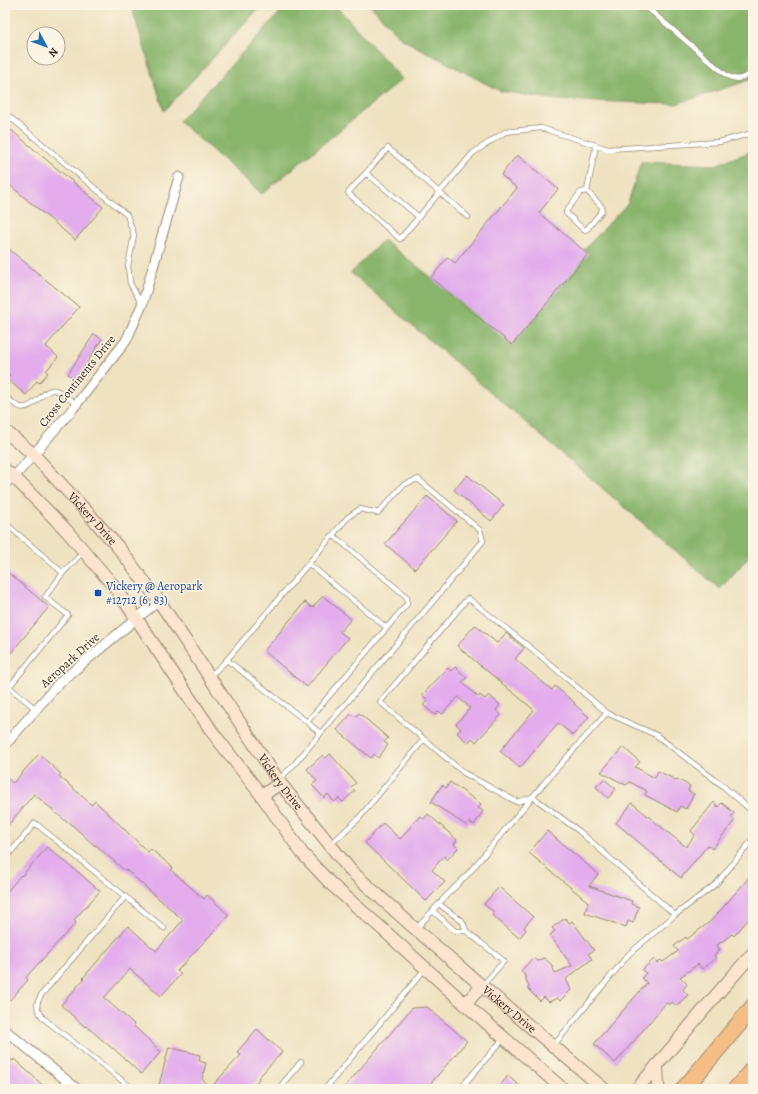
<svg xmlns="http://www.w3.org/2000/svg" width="758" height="1094" font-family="Alegreya,serif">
<rect width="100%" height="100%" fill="#fcf5e5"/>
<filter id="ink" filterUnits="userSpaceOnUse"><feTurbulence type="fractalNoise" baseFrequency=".025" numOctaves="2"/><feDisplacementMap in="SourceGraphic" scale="8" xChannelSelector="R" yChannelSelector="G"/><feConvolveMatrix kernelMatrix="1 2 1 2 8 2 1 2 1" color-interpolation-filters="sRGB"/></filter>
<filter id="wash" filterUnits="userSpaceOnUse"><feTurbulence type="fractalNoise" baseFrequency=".012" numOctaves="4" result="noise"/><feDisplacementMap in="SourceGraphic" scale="16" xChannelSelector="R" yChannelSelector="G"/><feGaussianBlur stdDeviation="0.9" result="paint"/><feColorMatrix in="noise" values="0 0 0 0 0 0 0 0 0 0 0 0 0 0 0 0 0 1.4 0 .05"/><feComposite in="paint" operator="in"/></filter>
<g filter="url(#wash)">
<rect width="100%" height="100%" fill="#efe2c1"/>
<path fill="#88b46c" stroke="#626f45" d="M131,5H262L164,111Z
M287,5H335L402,79L262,194L179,121Z
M370,5H753V79L676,104L558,100L500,91L402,39Z
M753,151V552L720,589L351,273L383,240L505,334L628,203L641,162L715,165Z"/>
<g id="blocks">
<path fill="#e2aced" d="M5,125L103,207L75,240L5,181Z
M517,155L558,189L539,213L588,254L512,345L431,278L448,257L455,263L517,188L501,175Z
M5,246L79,307L46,346L58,357L46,371L48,373L39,383L37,381L26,395L7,379L10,375L5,371Z
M94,334L102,339L76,380L68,374Z
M467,475L504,505L491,521L454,490Z
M427,496L457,521L415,569L385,544Z
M5,570L49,607L5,660Z
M323,596L351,619L340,632L348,638L307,687L264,651L305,602L312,608Z
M475,625L497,643L506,633L524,648L515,659L552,690L555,686L575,703L574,704L589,717L573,735L558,723L520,768L500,751L534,710L457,646Z
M455,667L467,678L462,682L478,697L480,695L485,699L489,695L500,705L496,710L501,715L476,742L472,738L468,743L457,733L461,729L456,724L470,708L458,697L442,714L439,711L435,715L423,705L428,700L422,695L448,668L451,671Z
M359,713L388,738L384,742L388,745L378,758L374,754L371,758L337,730L351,714L355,717Z
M623,747L640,762L635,767L655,778L658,771L676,780L677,779L690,786L688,791L694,794L686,809L680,806L677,812L645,795L647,791L630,782L626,785L601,772Z
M39,754L61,774L59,776L92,805L95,801L148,852L151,849L173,868L171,870L204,899L207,895L229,915L177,971L181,974L161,996L130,969L104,998L134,1024L133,1025L161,1052L141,1074L113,1048V1049L86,1026L85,1027L61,1005L84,979L83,978L128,926L156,951L183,920L125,869L124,870L96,845L95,846L69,822L68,823L34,794L5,829V776L13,783Z
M330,754L356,783L351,787L355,791L343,802L339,798L334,802L328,794L324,798L312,785L317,781L307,769L323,755L326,758Z
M604,779L616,789L608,798L596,787Z
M450,782L481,804L478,808L483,811L474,825L469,822L467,826L431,802L442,785L446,788Z
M714,802L718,807L722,803L734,813L731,817L735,820L712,849L708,845L681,878L616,823L632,803L686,847L695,835L691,831Z
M428,814L457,840L454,844L458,848L447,860L444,856L432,870L445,882L426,901L365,843L383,823L400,839L420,816L424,819Z
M547,831L598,874L589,886L632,901L631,904L639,907L633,923L628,921L626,927L585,913L588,902L529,853Z
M47,847L78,872L100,891L74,920L76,923L26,977L28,980L9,1001L5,997V894L21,875L22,876Z
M753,873V914L734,936L732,934L717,945L720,950L714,955L716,958L702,969L698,964L680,977L687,984L683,990L688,995L676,1006L672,1002L669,1005L666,1003L615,1063L594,1044L647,983L642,978L646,973L642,970L654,959L657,963L660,960L663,962L678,951L674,946L686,937L687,939L711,921Z
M499,887L533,917L524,927L526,930L519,938L492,915L494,912L484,904Z
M565,918L569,923L572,921L594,950L588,954L592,959L566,979L571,990L560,1001L557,998L549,1002L544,997L540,1001L528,989L529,987L524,974L521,971L533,958L537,961L544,958L551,964L555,973L572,966L550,935L555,931L552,928Z
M427,1007L467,1041L426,1089H343L412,1008Z
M257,1029L282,1052L258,1078L259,1079L250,1089H189L176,1086L175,1089L159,1085L169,1047L200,1055L199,1061L206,1063L202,1079L211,1087L241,1055L237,1052Z
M5,1054L13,1061L14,1059L47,1089H5Z
M508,1076L523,1089H497Z"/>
</g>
</g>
<g filter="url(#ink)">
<use href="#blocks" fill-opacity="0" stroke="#958670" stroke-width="1"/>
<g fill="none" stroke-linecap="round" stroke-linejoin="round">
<g stroke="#958670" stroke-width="6">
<path id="service" d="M644,5L726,75C738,82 741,78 753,73
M5,113L127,215L134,235L128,266L130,283L142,305
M366,173L419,217
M587,191L581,192L567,210L566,213L584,230L587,229L602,211V207L587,191L596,145
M468,217L388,148L348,193L400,239L473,153L505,132L541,128L608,149L719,142L753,133
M5,396C10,400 14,405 20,407C34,411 44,387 55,390C63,392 70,400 76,404
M5,488L14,477
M5,523L63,573L83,552
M309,564L387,628
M227,660L307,722L407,604V597L333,535
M210,676L224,663L348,517L360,509L378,513L403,485L418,479L480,530L483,541L429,606L291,768L279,779
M36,709L9,687L68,615L45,597L63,573
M607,713L656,735L723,786L753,812
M307,722L320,733
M331,844L359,818L424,739
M5,859L35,823L164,928
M125,897L42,994C35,1004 36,1008 43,1018L133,1089
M439,904L463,922L466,931L504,961L483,985
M433,911L455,931H466
M417,928L446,896L468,874L550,776L607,713L537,653L468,598L380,702L464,773L517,802L533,797L579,831L675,915L716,884L753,839
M554,1045L629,954L675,915
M278,1089L301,1062
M325,1089L425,969
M460,1089L504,1038"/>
</g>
<g stroke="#958670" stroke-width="11">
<path id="minor" d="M14,477L71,411L126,341L142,305L179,177
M5,745L38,707L59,683L137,618L159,601
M5,1030L77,1089"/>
</g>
<g stroke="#958670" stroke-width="14">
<g id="secondary">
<path id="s1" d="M5,431L33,454L87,512L118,547L159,601L280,783L351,871L411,925L482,986L604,1089"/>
<path d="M5,470L14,477L66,530L118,591L213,733L262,796L302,853L332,885L379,926L465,1004L563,1089"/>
<path d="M262,796L280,783"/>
<path d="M465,1004L482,986"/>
<path d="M657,1065L658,1086L659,1089"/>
<path d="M637,1089L712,1000L753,953"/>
</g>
</g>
<g stroke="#958670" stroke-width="18">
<path id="motorway" d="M684,1089L753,1007
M736,1089L753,1069"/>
</g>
<use href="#service" stroke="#fff" stroke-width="4.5"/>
<use href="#minor" stroke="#fff" stroke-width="9"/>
<use href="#secondary" stroke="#fbe5cf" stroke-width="12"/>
<use href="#motorway" stroke="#f6be87" stroke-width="16"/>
</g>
</g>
<rect fill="#1a4fb4" stroke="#fcf5e5" stroke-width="1.5" x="94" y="589" width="8" height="8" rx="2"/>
<g text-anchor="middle" stroke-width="3" stroke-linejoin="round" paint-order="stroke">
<g font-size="12" fill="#3b2a1e" stroke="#fcf5e5">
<text transform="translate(77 381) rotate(-51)" y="4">Cross Continents Drive</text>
<text dy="4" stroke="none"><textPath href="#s1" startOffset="124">Vickery Drive</textPath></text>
<text transform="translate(70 660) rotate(-42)" y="4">Aeropark Drive</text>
<text dy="4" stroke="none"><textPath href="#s1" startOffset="448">Vickery Drive</textPath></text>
<text dy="4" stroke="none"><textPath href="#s1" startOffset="772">Vickery Drive</textPath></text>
</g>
<g font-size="12" fill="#164399" stroke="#fcf5e5" text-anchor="start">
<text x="106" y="590">Vickery @ Aeropark<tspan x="106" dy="14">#12712 (6, 83)</tspan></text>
</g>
</g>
<rect width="758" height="1094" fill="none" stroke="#fcf5e5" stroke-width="20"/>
<g transform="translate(46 46) rotate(131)"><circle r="19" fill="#fcf5e5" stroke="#afa495"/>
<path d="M0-3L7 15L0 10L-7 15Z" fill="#1f6fb2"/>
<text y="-6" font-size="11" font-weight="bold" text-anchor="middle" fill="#3b2a1e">N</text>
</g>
</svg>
